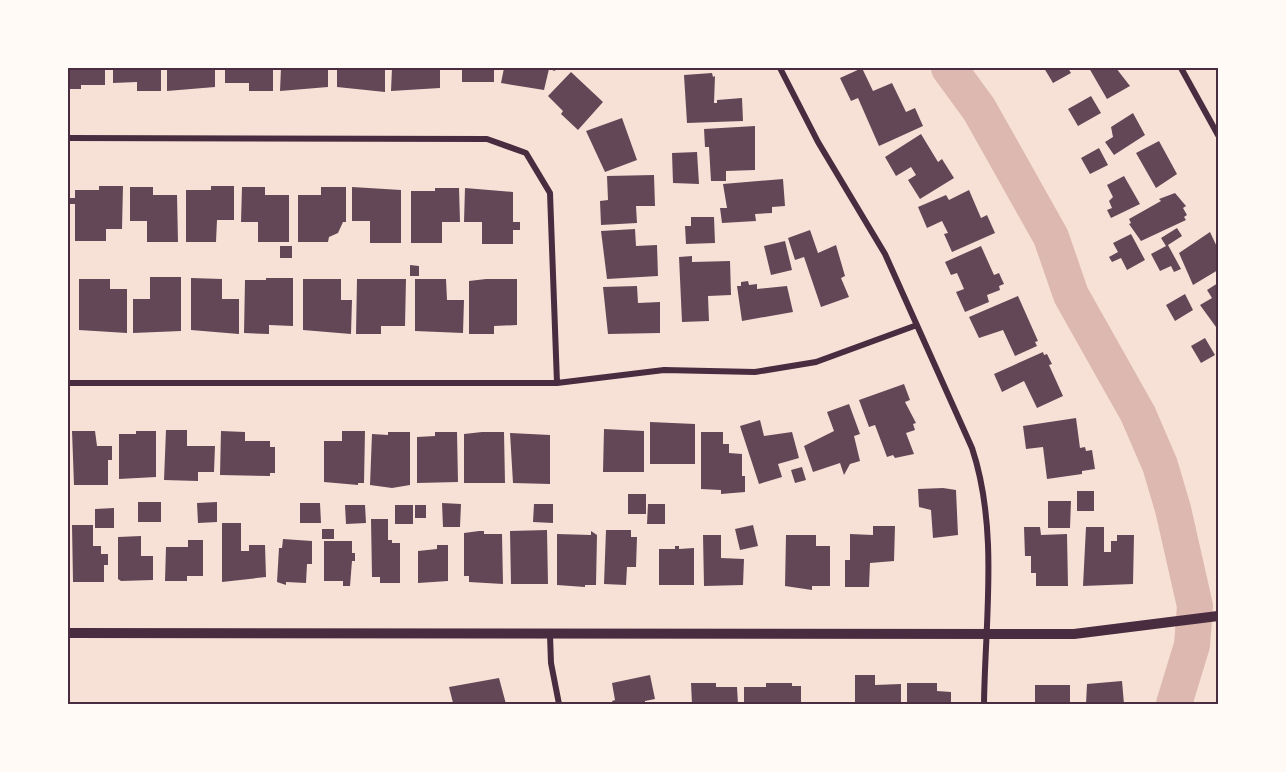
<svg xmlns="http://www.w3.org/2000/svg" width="1286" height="772" font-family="'Alegreya Sans',sans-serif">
<rect width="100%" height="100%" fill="#f7e1d7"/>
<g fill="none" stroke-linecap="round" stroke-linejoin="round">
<path stroke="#dcb8b0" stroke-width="36" d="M949,68L979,109L1051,237L1071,295L1138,414L1160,465L1173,509L1195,606L1192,645L1174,704"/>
</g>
<path fill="#644757" d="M68,68H105V85H81V89H68Z
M113,68H161V91H137V82L113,83Z
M167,68H215V87L167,91Z
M225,68H273V91H249V83H225Z
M281,68H328V87L280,91Z
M337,68H385V92L337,87Z
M392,68H440V88L391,91Z
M462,68H494V82H462Z
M504,68H556L555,71L549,69L544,90L501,83Z
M862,68L873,91L892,83L906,112L915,108L923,126L879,146L858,98L851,101L840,78Z
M1044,68H1068L1071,73L1053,83Z
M1089,68H1116L1130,86L1107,99Z
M571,72L603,102L578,130L561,114L563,111L548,96Z
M712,73L713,77L715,76L714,103H717V100L742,98L743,121L687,123L684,75Z
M1091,96L1101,113L1078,126L1068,109Z
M1133,113L1145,135L1114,155L1105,142L1113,137L1111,127Z
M622,118L637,160L605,172L586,131Z
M755,126V170L726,171V181H711L709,147H705L704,129Z
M921,134L938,162L942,159L954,178L920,199L908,180L916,175L911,167L896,176L885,157Z
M1159,141L1177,174L1156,188L1136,153Z
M1099,148L1108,165L1090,174L1081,158Z
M697,152L699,184L673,183L672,153Z
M654,175L655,206H636L637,223L601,225L600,201L608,200L607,176Z
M1124,176L1140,204L1111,218L1107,210L1112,208L1109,201L1113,197L1107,185Z
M783,179L785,206L772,207V213L755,214L756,221L722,223L720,208H727L723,184Z
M99,186H123L122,229H106V241H75V204H70V198H75V190H99Z
M211,186H234V220H217L216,242H186V190H211Z
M130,187H153V195H177L178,242H147V221H130Z
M242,187H265V195H289V242H258V222H241Z
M321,187H346V222H343L338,233L329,237L328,242H298V195H321Z
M352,187L401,190V243H370V221H352Z
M435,188H459L460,222H442V243H411V191H435Z
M465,188L513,192V222H520V230H513V244H482V222H464Z
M969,190L981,218L987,215L995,233L952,252L944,234L948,233L942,221L927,228L918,207L946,195L949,200Z
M1175,193L1186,206L1183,208L1187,215L1184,217L1186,220L1141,241L1129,224L1131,223L1129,219L1161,201L1159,199Z
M691,217H714L715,243L686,244L685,226H691Z
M1177,228L1182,236L1168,245L1181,269L1174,272L1171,266L1160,271L1151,254L1166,246L1161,238Z
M635,229L636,246L657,245L658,276L607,279L601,231Z
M810,230L818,253L836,245L845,276L841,278L849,297L821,307L804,257L795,260L788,238Z
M1210,232L1218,249V270L1193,285L1179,253Z
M1131,234L1145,260L1127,270L1121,258L1112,262L1109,257L1118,252L1113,243Z
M785,241L792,270L771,275L764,246Z
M280,246H292V258H280Z
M981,246L994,275L999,273L1004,284L999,286L1000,290L987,295L989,302L965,312L956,292L964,289L957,273L951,275L945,262Z
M692,256V262L730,261L731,295L708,296L709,321L682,322L679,257Z
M410,265L419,266V276H410Z
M150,277H181V331L133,333V299H150Z
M191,278L222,279V299H239V334L191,330Z
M266,278H293V326L269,325V334L244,333L245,280H266Z
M79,279H110V289H127V333L79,330Z
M303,279H341V300H352L351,334L303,330Z
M357,279H406L405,326H381V334H356Z
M415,279H446L447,300H464L463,333L415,331Z
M486,279H517V325L494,326V334H469V281Z
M748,281L749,285L757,284V289L787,286L793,312L742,321L737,286H741V282Z
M1218,283V325L1216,327L1200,305L1212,298L1207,290Z
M637,286L638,303L660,302V333L608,334L603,287Z
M1185,294L1193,310L1175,321L1166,305Z
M1018,296L1038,341L1035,342L1037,346L1015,356L1003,330L979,338L969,317Z
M1205,338L1215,355L1201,363L1191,346Z
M1043,352L1044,355L1047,354L1052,364L1049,365L1063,396L1037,408L1024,381L1002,392L994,374Z
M904,384L910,400L905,402L916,423L913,424L915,430L906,433L914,454L895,458L893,455L887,457L875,425L869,427L859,400Z
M849,404L860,434L854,436L860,461L850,464L844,475L840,463L813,472L804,446L834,431L827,412Z
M1076,418L1080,448L1085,447L1086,451L1092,450L1095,469L1082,471V474L1047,479L1043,447L1026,449L1023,426Z
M760,420L764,436L792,432L799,458L778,464L782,477L759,484L740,426Z
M650,422L695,424V464H650Z
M604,429L644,431V472H603Z
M166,430H187V446H215L214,472H198V481L164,480Z
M72,431H95L97,446H112V460H108V485H74Z
M136,431H156V477L119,479V434H136Z
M221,431L245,432V441H270V447H275V473H270V476L220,475Z
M342,431H365L364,483H358V485L324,482V441H342Z
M388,432H410V485L392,488L370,485L372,434L388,435Z
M435,432H457L458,482L417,483V437L435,436Z
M482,432H504L505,483H464V434Z
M701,432H723V444H729V453L742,454V476H745V492L721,494V490L701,489Z
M510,433L550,435V484L513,483Z
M802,467L806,480L795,483L791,470Z
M943,488L956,490L958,535L933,538L931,510L919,507L918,489Z
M1077,491H1094V511H1077Z
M628,494H646V514H628Z
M1048,501H1071L1070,528H1048Z
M138,502H161V522H138Z
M217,502V522L198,523L197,503Z
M300,503H320L321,523H300Z
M442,503L461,504L460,527H443Z
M534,504H553V523L533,522Z
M648,504H665V524H647Z
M345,505H365L366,523L346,524Z
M395,505H413V524H395Z
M415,505H426V518H415Z
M114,508V528H95V509Z
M371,519H388V540H392V543H400V583H380V577H372Z
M222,523H241V551H249V545H265L266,577L222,582Z
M72,525H93V546H101V554H108V565H104V582H73Z
M753,525L758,546L740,550L735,529Z
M873,526H895L894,561L870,563L869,587H845V560H850V534L873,535Z
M1024,527H1040L1041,535L1067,534L1068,586H1036V573H1031V556H1025Z
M1086,527H1104V552H1111V541H1117V535H1134L1133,584L1083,586Z
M322,529H334V539H322Z
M547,530L548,584H511L510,531Z
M606,530H631V537H637L636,567H627L626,585L604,584Z
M479,531H484V534H502L503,584L469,582V576H464V533Z
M591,531L597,535L596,585H585V587L557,585V534L591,535Z
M703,535H721V558L744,559L743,585L704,586Z
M786,535H816V546H830V586H812V590L785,586Z
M141,536V556H153V580L121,581L118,579V537Z
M283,539L312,541V564H307L306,583L286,582V585L277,582L279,548H282Z
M188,540H203V576H187V581H165L166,547H188Z
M324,541H352V553H355V561H352L350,586H343V581H324Z
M437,545H448V581L418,583V551L437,549Z
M675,546H679V549L694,548V585H659V549H675Z
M650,675L655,699L645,701V704H613L612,701L615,700L612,683Z
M855,675H875V685L901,684V704H855Z
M499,678L506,704L453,703L449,687Z
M1122,681L1124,704H1086L1087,684Z
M691,683H716V687H737L738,704H692Z
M766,683H792V686H801V704H744V687H766Z
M907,683H937V691L951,692V704H907Z
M1035,685H1070V704H1035Z"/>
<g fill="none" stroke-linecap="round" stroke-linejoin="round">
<path stroke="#4a2c40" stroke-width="6" d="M780,68L818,142L885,254L972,448C999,529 985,621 984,704
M1181,68L1218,135
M68,138L487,139L526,153L550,193L557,383
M68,383H557L664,370L755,372L816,362L917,325
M550,635L551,663L559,704"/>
<path stroke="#4a2c40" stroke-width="10" d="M68,633L1074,634L1218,616"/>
</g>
<rect width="1286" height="772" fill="none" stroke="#fffaf5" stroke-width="138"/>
<rect x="69" y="69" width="1148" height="634" fill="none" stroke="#4a2c40" stroke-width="2"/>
</svg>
